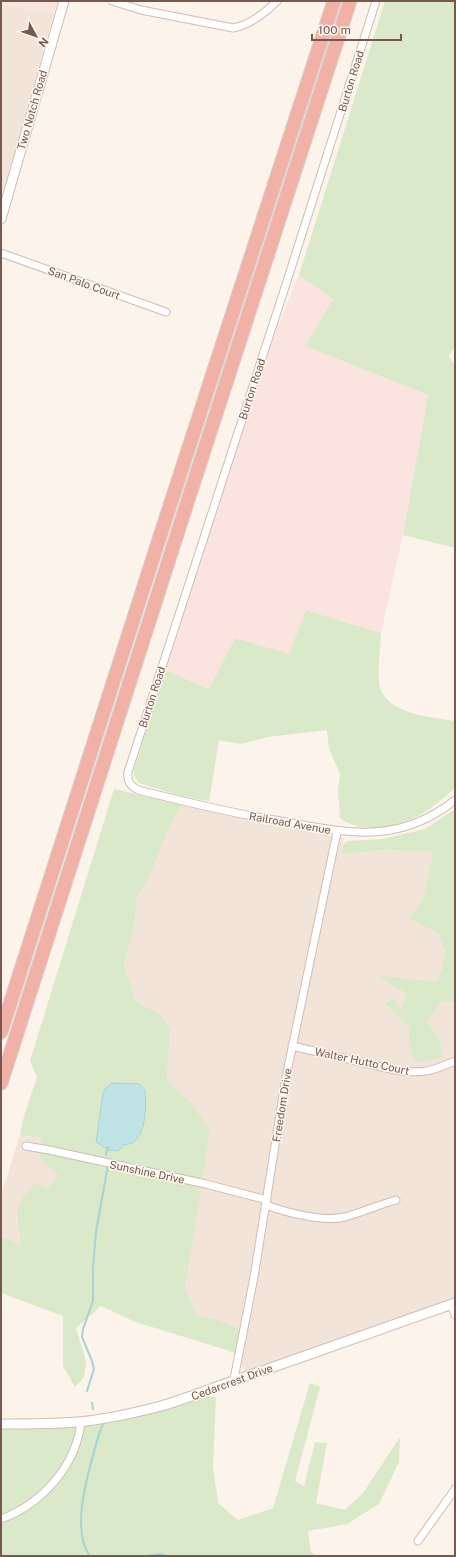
<svg xmlns="http://www.w3.org/2000/svg" width="456" height="1557" font-family="'Public Sans',sans-serif">
<rect width="100%" height="100%" fill="#fcf3eb"/>
<path fill="#f3e4d9" d="M1,4L54,13L1,200Z
M182,805L253,821L344,838L341,855L380,850L417,851L428,849L433,853L423,899L409,919L438,933L446,953L438,982L377,975L407,994L401,1009L386,1004L409,1028V1044L440,1040L427,1023L442,1001L455,1004V1298L246,1372L212,1318L198,1316L185,1289L209,1132L191,1103L167,1081L170,1028L158,1013L135,1001L124,963L134,928L137,897L151,874L167,831Z
M20,1135L41,1138L58,1175L48,1189L16,1216L21,1244L1,1237V1195Z"/>
<path fill="#fbe4df" d="M1,1H58L54,13L1,4Z
M299,275L334,298L305,346L428,395L403,535L381,633L306,610L289,655L235,638L209,689L165,670L272,340Z"/>
<path fill="#dae9c9" d="M385,1H455V346L449,356L455,366V548L403,535L428,395L305,346L333,299L299,275Z
M306,610L381,633C381,647 377,670 379,683C383,714 431,717 455,721V788C447,795 439,802 431,808C406,826 366,837 340,818L338,791L340,774L329,748L327,730L268,737L241,744L219,740L209,801L181,796L139,783L134,775V770L165,670L209,689L235,638L289,654Z
M114,789L182,805L167,831L151,874L137,897L134,928L124,963L135,1001L158,1013L170,1028L167,1081L191,1103L210,1130L185,1289L198,1316L212,1318L244,1330L239,1354L133,1321L101,1306L76,1328L86,1361L84,1377L75,1387L63,1366V1316L1,1293V1237L21,1244C16,1214 12,1205 36,1183L48,1189L58,1175L40,1159L41,1138L20,1135L24,1116L37,1077L30,1061Z
M455,809V1004L442,1001L427,1023L440,1040L442,1058L415,1063L409,1044V1028L386,1004L392,997L401,1009L407,994L376,975L438,982L446,953L438,933L409,919L423,899L433,853L428,850L417,851L380,850L341,855L343,845L347,841L383,839L425,829Z
M310,1383L320,1387L295,1481L304,1486L315,1442L327,1443L316,1503L345,1510L363,1493L400,1437L399,1462L379,1504L347,1524L308,1531L311,1552L316,1556H1V1428L82,1427L111,1423L195,1401L207,1396L216,1397L213,1466L218,1503L238,1520L273,1508Z"/>
<path fill="#c0e4e5" stroke="#a6d4d6" d="M112,1083L139,1084L145,1090C146,1107 147,1130 133,1143L124,1145L118,1151L109,1150L96,1142L103,1093L106,1088Z"/>
<g fill="none" stroke-linecap="round" stroke-linejoin="round">
<path stroke="#a6d4d6" stroke-width="2" d="M106,1155L108,1147
M87,1391L94,1369L92,1361L82,1337L83,1329L93,1301V1268L96,1232L108,1165
M92,1403L93,1409
M90,1556C73,1533 84,1489 91,1463C95,1449 97,1437 103,1424
M147,1556L160,1554L168,1556"/>
<g stroke="#d0bcb3" stroke-width="9">
<path id="minor" d="M112,1L141,10L233,28C250,25 265,13 277,1
M376,1L288,278L128,772C127,782 131,788 142,791C186,802 230,813 275,820C343,832 396,847 455,800
M1,253L166,312
M292,1046L395,1070C422,1074 430,1072 455,1061
M26,1146L49,1150L206,1184L267,1200
M266,1205C287,1213 324,1222 345,1217C363,1212 378,1205 396,1200
M451,1304L455,1315
M234,1379L254,1277L286,1077L337,832
M1,1519C42,1504 76,1466 81,1422
M418,1541L455,1489"/>
</g>
<g stroke="#d0bcb3" stroke-width="11">
<path id="tertiary" d="M1,219L64,1
M1,1424C26,1424 52,1424 77,1422C105,1420 134,1413 161,1406C196,1396 229,1381 265,1370L455,1303"/>
</g>
<g stroke="#d9d0ce" stroke-width="15">
<path id="motorway" d="M1,1032L162,530L334,1
M1,1083L189,497L350,1"/>
</g>
<use href="#minor" stroke="#fff" stroke-width="7"/>
<use href="#tertiary" stroke="#fff" stroke-width="9"/>
<use href="#motorway" stroke="#f1b1a6" stroke-width="13"/>
</g>
<g text-anchor="middle" stroke-width="3" stroke-linejoin="round" paint-order="stroke">
<g font-size="11" fill="#76584f" stroke="#fef8f1">
<text transform="translate(351 81) rotate(-73)" y="4">Burton Road</text>
<text transform="translate(32 110) rotate(-74)" y="4">Two Notch Road</text>
<text transform="translate(84 283) rotate(20)" y="4">San Palo Court</text>
<text transform="translate(252 389) rotate(-72)" y="4">Burton Road</text>
<text transform="translate(152 697) rotate(-72)" y="4">Burton Road</text>
<text transform="translate(290 823) rotate(10)" y="4">Railroad Avenue</text>
<text transform="translate(362 1061) rotate(12)" y="4">Walter Hutto Court</text>
<text transform="translate(282 1105) rotate(-81)" y="4">Freedom Drive</text>
<text transform="translate(147 1172) rotate(12)" y="4">Sunshine Drive</text>
<text transform="translate(232 1382) rotate(-20)" y="4">Cedarcrest Drive</text>
</g>
</g>
<rect width="456" height="1557" fill="none" stroke="#76584f" stroke-width="4"/>
<g transform="translate(36 36) rotate(130)" stroke="#fef8f1" stroke-width="3" paint-order="stroke">
<path d="M0-3L7 15L0 10L-7 15Z" fill="#76584f"/>
<text y="-6" font-size="11" font-weight="bold" text-anchor="middle" fill="#76584f">N</text>
</g>
<path d="M312 34v6h89v-6" fill="none" stroke="#76584f" stroke-width="2"/>
<text x="318" y="34" font-size="12" fill="#76584f" stroke="#fef8f1" stroke-width="3" paint-order="stroke">100 m</text>
</svg>
